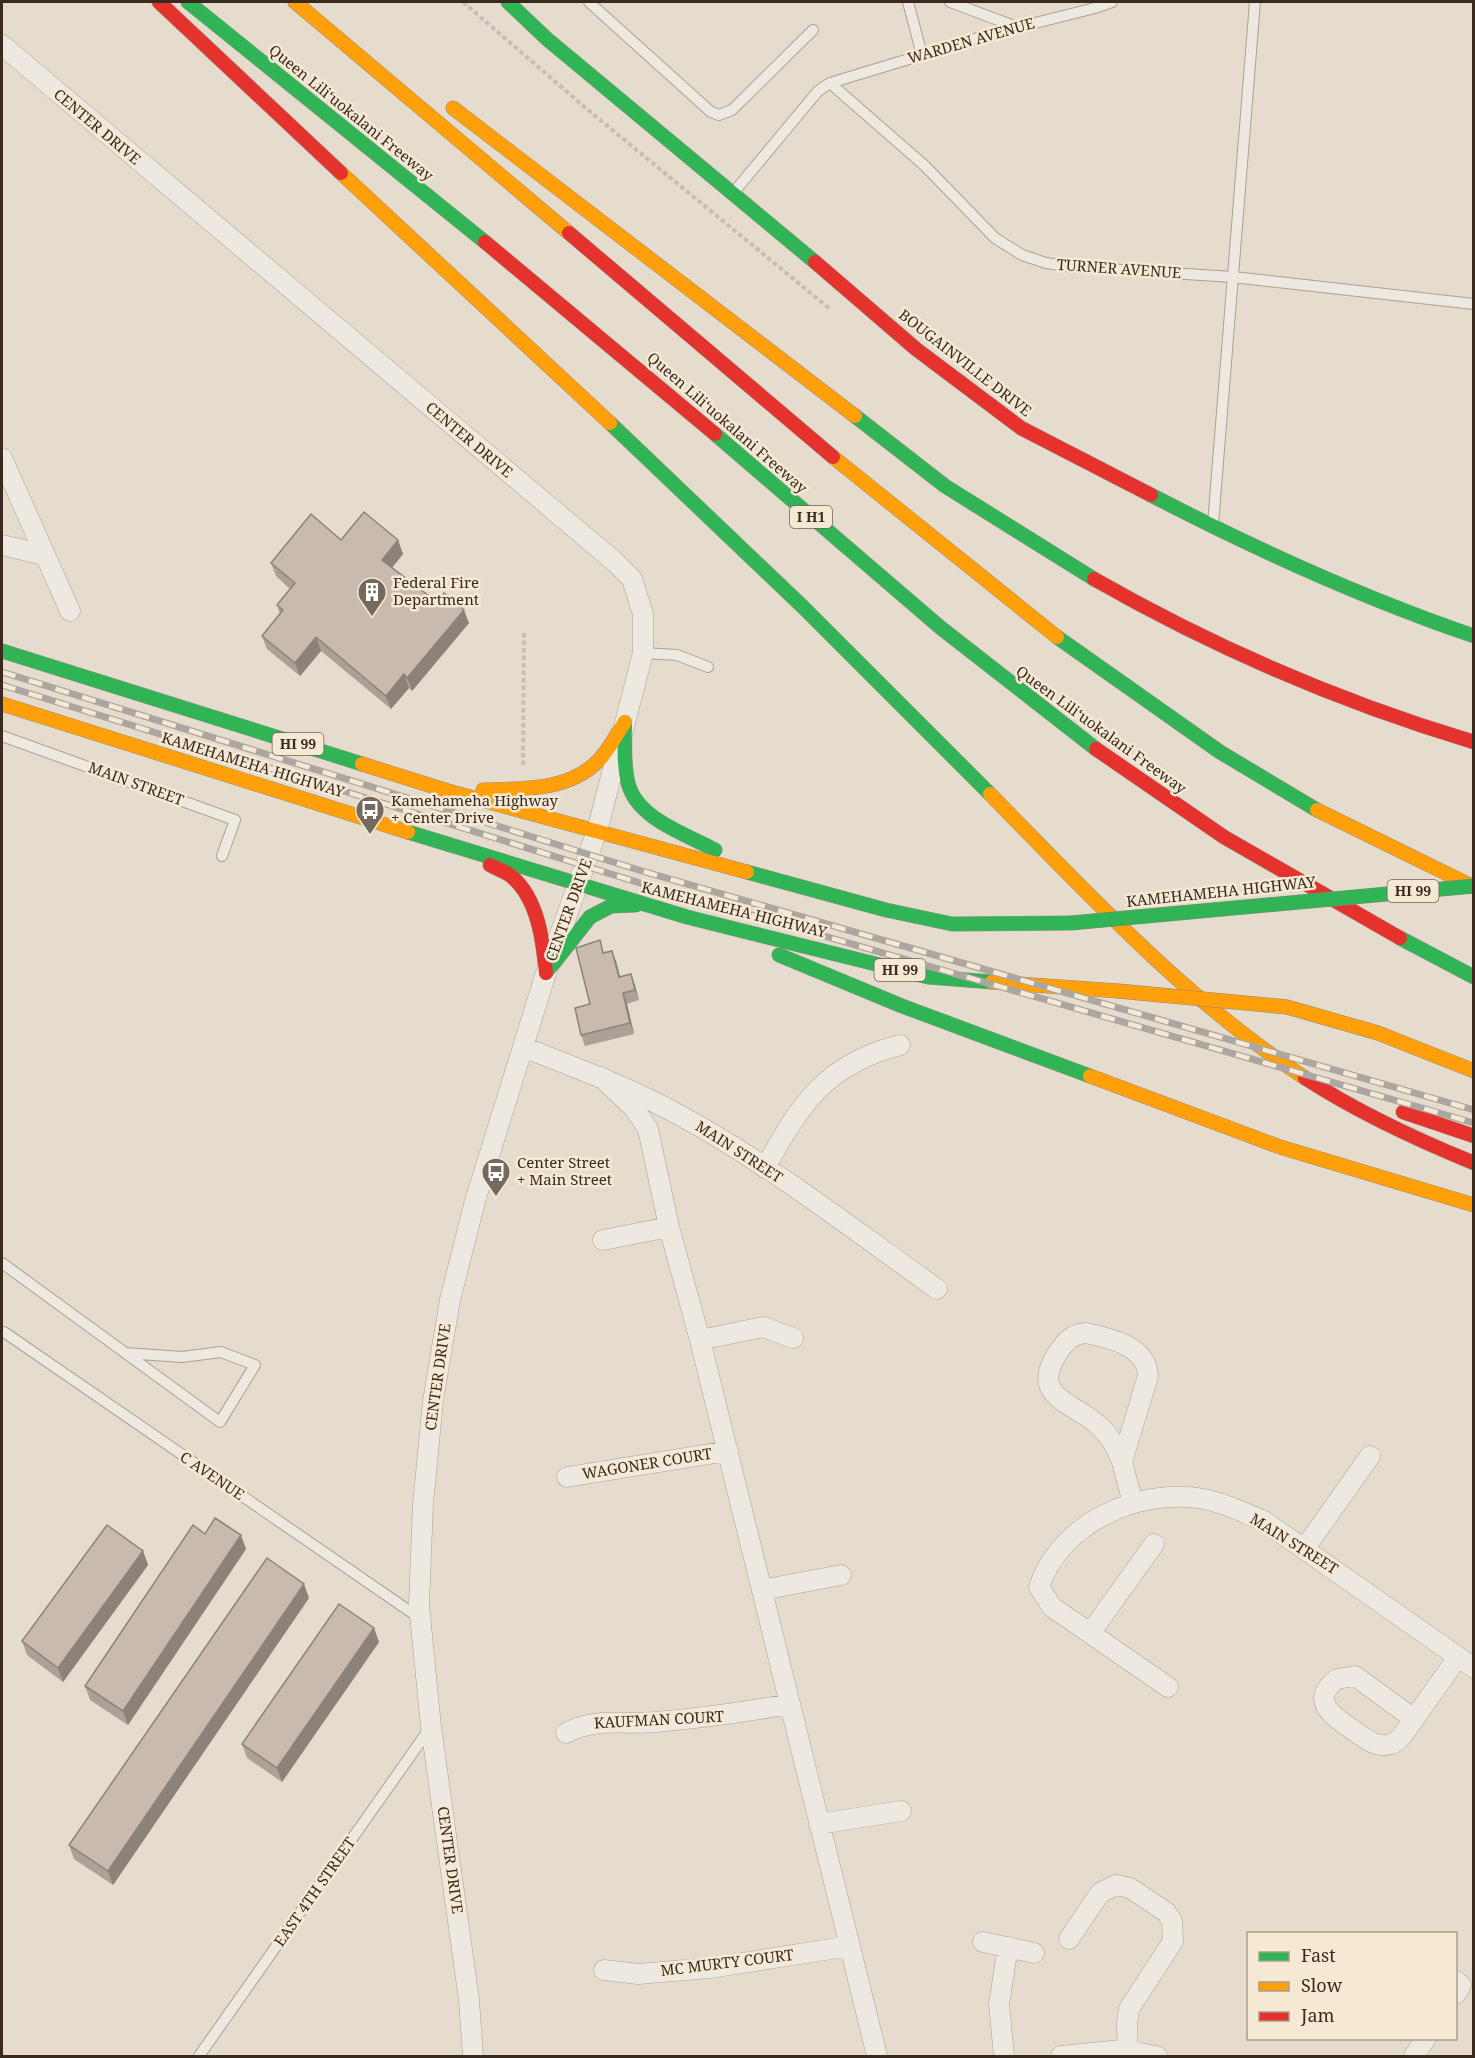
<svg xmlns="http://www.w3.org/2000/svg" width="1475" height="2058" font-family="'Noto Serif',serif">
<rect width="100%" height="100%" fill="#e5dcce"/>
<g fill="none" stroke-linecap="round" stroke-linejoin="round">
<g stroke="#aaa197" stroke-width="12">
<path id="lane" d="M589,2L711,112L719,115L732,110L813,30
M908,2L922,55
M950,2L1017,27
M830,83L925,166L995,238L1022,255L1046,263L1075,267L1233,277L1474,304
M734,192L818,91L830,83L988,35L1095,8L1112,2
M1213,524L1255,2
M643,653L677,655L708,667
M2,736L235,820L222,856
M2,1263L220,1422L255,1365L221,1352L182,1357L125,1353
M4,1332L421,1619
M199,2056L430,1728"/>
</g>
<g stroke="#aaa197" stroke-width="21">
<path id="street" d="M2,45L615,562L632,579L643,614V653L597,831L546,973L475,1201L450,1300L433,1401L423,1504L419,1605L431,1727L469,2000L473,2056
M2,458L70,611
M2,545L44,555
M523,1047C576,1068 631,1088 681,1116C771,1165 854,1230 937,1289
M601,1077L634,1108L648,1129L669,1227L700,1340L877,2056
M765,1168C800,1105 825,1064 900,1045
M603,1240L669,1227
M1086,1333C1110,1338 1147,1346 1148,1376L1122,1462C1116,1447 1110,1435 1097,1424C1071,1402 1030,1396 1057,1354C1065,1342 1071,1334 1086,1333Z
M700,1340L763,1327L793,1338
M1122,1462L1133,1503
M567,1477L728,1451
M1305,1548L1370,1456
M762,1590L841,1575
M1091,1632L1154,1544
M1168,1687L1052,1607L1039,1587C1060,1523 1139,1487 1204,1499C1225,1503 1244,1513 1264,1521L1474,1668
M1414,1719L1355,1676L1337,1679C1308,1701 1334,1717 1353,1730C1362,1736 1372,1745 1382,1745C1390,1746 1397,1742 1402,1736L1458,1657
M566,1733C596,1717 624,1725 657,1722C702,1718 745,1712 790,1704
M819,1824L901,1811
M1069,1939L1100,1893L1116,1885L1130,1888L1166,1912L1172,1921L1173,1941L1129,2009L1127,2023L1128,2051
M983,1942L1034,1953
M604,1970L638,1974L710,1968L850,1946
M1456,1981L1461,1985L1456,1994
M1004,2056L999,2004L1008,1947
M1061,2056L1122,2050L1157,2056
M1414,2056L1426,2038"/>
</g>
<g stroke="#9a9187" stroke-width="15">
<path id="fast" d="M188,2L485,242
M508,2L547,39L815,262
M855,416L945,486L1094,579
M610,423L803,607L990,794
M715,434L941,628L1096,749
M1151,495C1255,549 1363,598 1474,636
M1057,637L1220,752L1317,810
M2,651L362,764
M625,722C625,742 623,763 628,783C637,819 686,834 715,850
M408,832L687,917L928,977L992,982
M747,872L886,910L952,924L1071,923
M1400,938L1474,977
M779,955L902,1006L1090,1076
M546,973L590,917L611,906L636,905"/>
</g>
<g stroke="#9a9187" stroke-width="15">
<path id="slow" d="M295,2L569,233
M453,108L855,416
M341,173L610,423
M833,457L1057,637
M2,704L408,832
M362,764L448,791L747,872
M483,790C522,789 569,791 598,761C609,750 616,735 625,722
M990,794C1089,895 1186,1000 1305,1078
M1317,810L1474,887
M992,982L1118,991
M1378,1033L1474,1071
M1090,1076L1280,1147L1474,1205"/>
</g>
<g stroke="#9a9187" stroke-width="15">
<path id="jam" d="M159,2L341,173
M569,233L833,457
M485,242L715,434
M815,262L916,349L1021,428L1151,495
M1094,579C1215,648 1340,702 1474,742
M1096,749L1224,837L1400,938
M490,865C497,869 505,871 511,876C538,898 543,941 546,973
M1305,1078C1359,1113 1415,1139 1474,1163
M1403,1112L1474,1136"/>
</g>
<path stroke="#c6beb6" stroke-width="4" stroke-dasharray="4.5 3" stroke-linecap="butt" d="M463,2L588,110L830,309
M523,765L524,633"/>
<use href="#lane" stroke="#ede8e0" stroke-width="10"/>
<use href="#street" stroke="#ede8e0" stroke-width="20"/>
<use href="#fast" stroke="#30b455" stroke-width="14"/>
<use href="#slow" stroke="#ff9f0a" stroke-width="14"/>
<use href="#jam" stroke="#e5322d" stroke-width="14"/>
<g stroke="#aca6a0" stroke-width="7">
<path id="rail" d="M2,672L642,871L1474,1110
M2,685L640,883L1474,1123"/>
</g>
<use href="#rail" stroke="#f5e9d4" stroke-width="4.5" stroke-dasharray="14" stroke-linecap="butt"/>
<g stroke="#90877e" stroke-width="15" stroke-linecap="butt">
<path id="fast-bridge" d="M1071,923L1474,886"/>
</g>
<g stroke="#90877e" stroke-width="15" stroke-linecap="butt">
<path id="slow-bridge" d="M1118,991L1287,1007L1378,1033"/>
</g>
<use href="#fast-bridge" stroke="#30b455" stroke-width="14"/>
<use href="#slow-bridge" stroke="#ff9f0a" stroke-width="14"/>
</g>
<path fill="#ada096" d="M341,540H398L403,554L392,567L437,602L469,623L412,691L409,688L391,709L321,651L300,676L267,649L262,636L280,614L277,605L290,589L276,576L271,563Z
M604,953L616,961L620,977L631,974L639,1000L627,1004L634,1034L585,1046L581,1035Z
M205,1534L246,1549L128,1725L90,1700L85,1686Z
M143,1551L148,1565L63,1682L27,1655L22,1641Z
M309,1598L113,1885L74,1859L69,1845Z
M374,1628L379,1642L282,1782L247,1758L242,1744Z"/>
<path fill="#8d827a" d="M398,540L403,554L387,574L382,560Z
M464,610L469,623L412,691L407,678Z
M316,637L321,651L300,676L295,663Z
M404,674L409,688L391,709L386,696Z
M612,951L616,961L623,988L619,977Z
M631,974L635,985L639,1000L635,990Z
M623,993L627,1004L634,1034L630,1023Z
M241,1535L246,1549L128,1725L123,1711Z
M143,1551L148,1565L63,1682L58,1668Z
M304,1584L309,1598L113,1885L108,1871Z
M374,1628L379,1642L282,1782L277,1768Z"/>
<path fill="#c9baaf" stroke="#8d827a" stroke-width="1.5" d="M364,512L398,540L382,560L437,602L444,593L464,610L407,678L404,674L386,696L316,637L295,663L262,636L283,610L277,605L295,583L271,563L311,514L341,540Z
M600,940L603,953L612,951L619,977L631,974L635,990L623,993L630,1023L581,1035L575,1008L590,1004L576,948Z
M215,1518L241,1535L123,1711L85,1686L193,1525L205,1534Z
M107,1525L143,1551L58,1668L22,1641Z
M267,1558L304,1584L108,1871L69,1845Z
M339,1604L374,1628L277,1768L242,1744Z"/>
<defs>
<g id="building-pin" transform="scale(1.5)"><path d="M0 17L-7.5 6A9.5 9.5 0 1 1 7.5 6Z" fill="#75685c" stroke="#f5e9d4"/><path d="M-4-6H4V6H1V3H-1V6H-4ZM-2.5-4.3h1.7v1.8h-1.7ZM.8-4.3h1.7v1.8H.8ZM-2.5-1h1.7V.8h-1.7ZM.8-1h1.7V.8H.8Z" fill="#fff"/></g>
<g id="bus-pin" transform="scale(1.5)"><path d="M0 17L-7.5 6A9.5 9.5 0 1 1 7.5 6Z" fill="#75685c" stroke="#f5e9d4"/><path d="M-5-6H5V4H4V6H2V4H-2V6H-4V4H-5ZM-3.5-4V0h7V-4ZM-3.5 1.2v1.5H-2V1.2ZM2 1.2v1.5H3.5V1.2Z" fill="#fff"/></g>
</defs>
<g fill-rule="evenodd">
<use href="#building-pin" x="372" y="592"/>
<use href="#bus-pin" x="370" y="810"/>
<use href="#bus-pin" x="496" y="1172"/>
</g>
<g text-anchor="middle" stroke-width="5" stroke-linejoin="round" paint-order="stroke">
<g fill="#f5e9d4" stroke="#716355" stroke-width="1.5">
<rect x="790" y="506" width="42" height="22" rx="4.5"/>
<rect x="272.5" y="733" width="51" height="22" rx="4.5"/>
<rect x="1387.5" y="880" width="51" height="22" rx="4.5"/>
<rect x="874.5" y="959" width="51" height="22" rx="4.5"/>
</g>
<g font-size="14" font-weight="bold" fill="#39291f">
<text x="811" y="522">I H1</text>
<text x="298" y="749">HI 99</text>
<text x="1413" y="896">HI 99</text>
<text x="900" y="975">HI 99</text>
</g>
<g font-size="15" fill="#39291f" stroke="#f5e9d4">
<text transform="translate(971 41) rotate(-16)" y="5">WARDEN AVENUE</text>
<text transform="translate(351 113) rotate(39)" y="5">Queen Liliʻuokalani Freeway</text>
<text transform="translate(97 127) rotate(40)" y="5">CENTER DRIVE</text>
<text transform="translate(1119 269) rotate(4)" y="5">TURNER AVENUE</text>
<text transform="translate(965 363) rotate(38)" y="5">BOUGAINVILLE DRIVE</text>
<text transform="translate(727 423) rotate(41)" y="5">Queen Liliʻuokalani Freeway</text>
<text transform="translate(469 440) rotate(40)" y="5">CENTER DRIVE</text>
<text transform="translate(1101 730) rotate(36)" y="5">Queen Liliʻuokalani Freeway</text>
<text transform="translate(253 765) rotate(17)" y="5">KAMEHAMEHA HIGHWAY</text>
<text transform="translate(136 784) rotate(20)" y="5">MAIN STREET</text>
<text transform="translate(1221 892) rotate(-6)" y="5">KAMEHAMEHA HIGHWAY</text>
<text transform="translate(569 910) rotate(-70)" y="5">CENTER DRIVE</text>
<text transform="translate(734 910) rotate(14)" y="5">KAMEHAMEHA HIGHWAY</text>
<text transform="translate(739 1152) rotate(33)" y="5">MAIN STREET</text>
<text transform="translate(438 1377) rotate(-82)" y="5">CENTER DRIVE</text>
<text transform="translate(647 1464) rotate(-9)" y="5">WAGONER COURT</text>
<text transform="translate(212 1476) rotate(34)" y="5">C AVENUE</text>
<text transform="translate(1294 1544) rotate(32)" y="5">MAIN STREET</text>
<text transform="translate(659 1720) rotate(-3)" y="5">KAUFMAN COURT</text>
<text transform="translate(450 1860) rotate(82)" y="5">CENTER DRIVE</text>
<text transform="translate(315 1892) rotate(-55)" y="5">EAST 4TH STREET</text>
<text transform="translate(727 1963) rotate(-7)" y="5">MC MURTY COURT</text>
</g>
<g font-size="15" fill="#39291f" stroke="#f5e9d4" text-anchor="start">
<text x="393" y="588">Federal Fire<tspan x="393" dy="17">Department</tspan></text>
<text x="391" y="806">Kamehameha Highway<tspan x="391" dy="17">+ Center Drive</tspan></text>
<text x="517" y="1168">Center Street<tspan x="517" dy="17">+ Main Street</tspan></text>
</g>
</g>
<rect width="1475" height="2058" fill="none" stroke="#39291f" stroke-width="6"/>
<rect x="1247" y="1932" width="210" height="108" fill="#f5e9d4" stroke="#aa9c8c" stroke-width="1.5"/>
<rect x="1259" y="1952" width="30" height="9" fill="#30b455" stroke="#aa9c8c" stroke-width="1.5"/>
<text x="1301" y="1962" font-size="18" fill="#39291f">Fast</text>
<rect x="1259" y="1982" width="30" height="9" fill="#ff9f0a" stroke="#aa9c8c" stroke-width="1.5"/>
<text x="1301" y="1992" font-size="18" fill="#39291f">Slow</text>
<rect x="1259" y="2012" width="30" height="9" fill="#e5322d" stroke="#aa9c8c" stroke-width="1.5"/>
<text x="1301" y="2022" font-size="18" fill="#39291f">Jam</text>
</svg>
